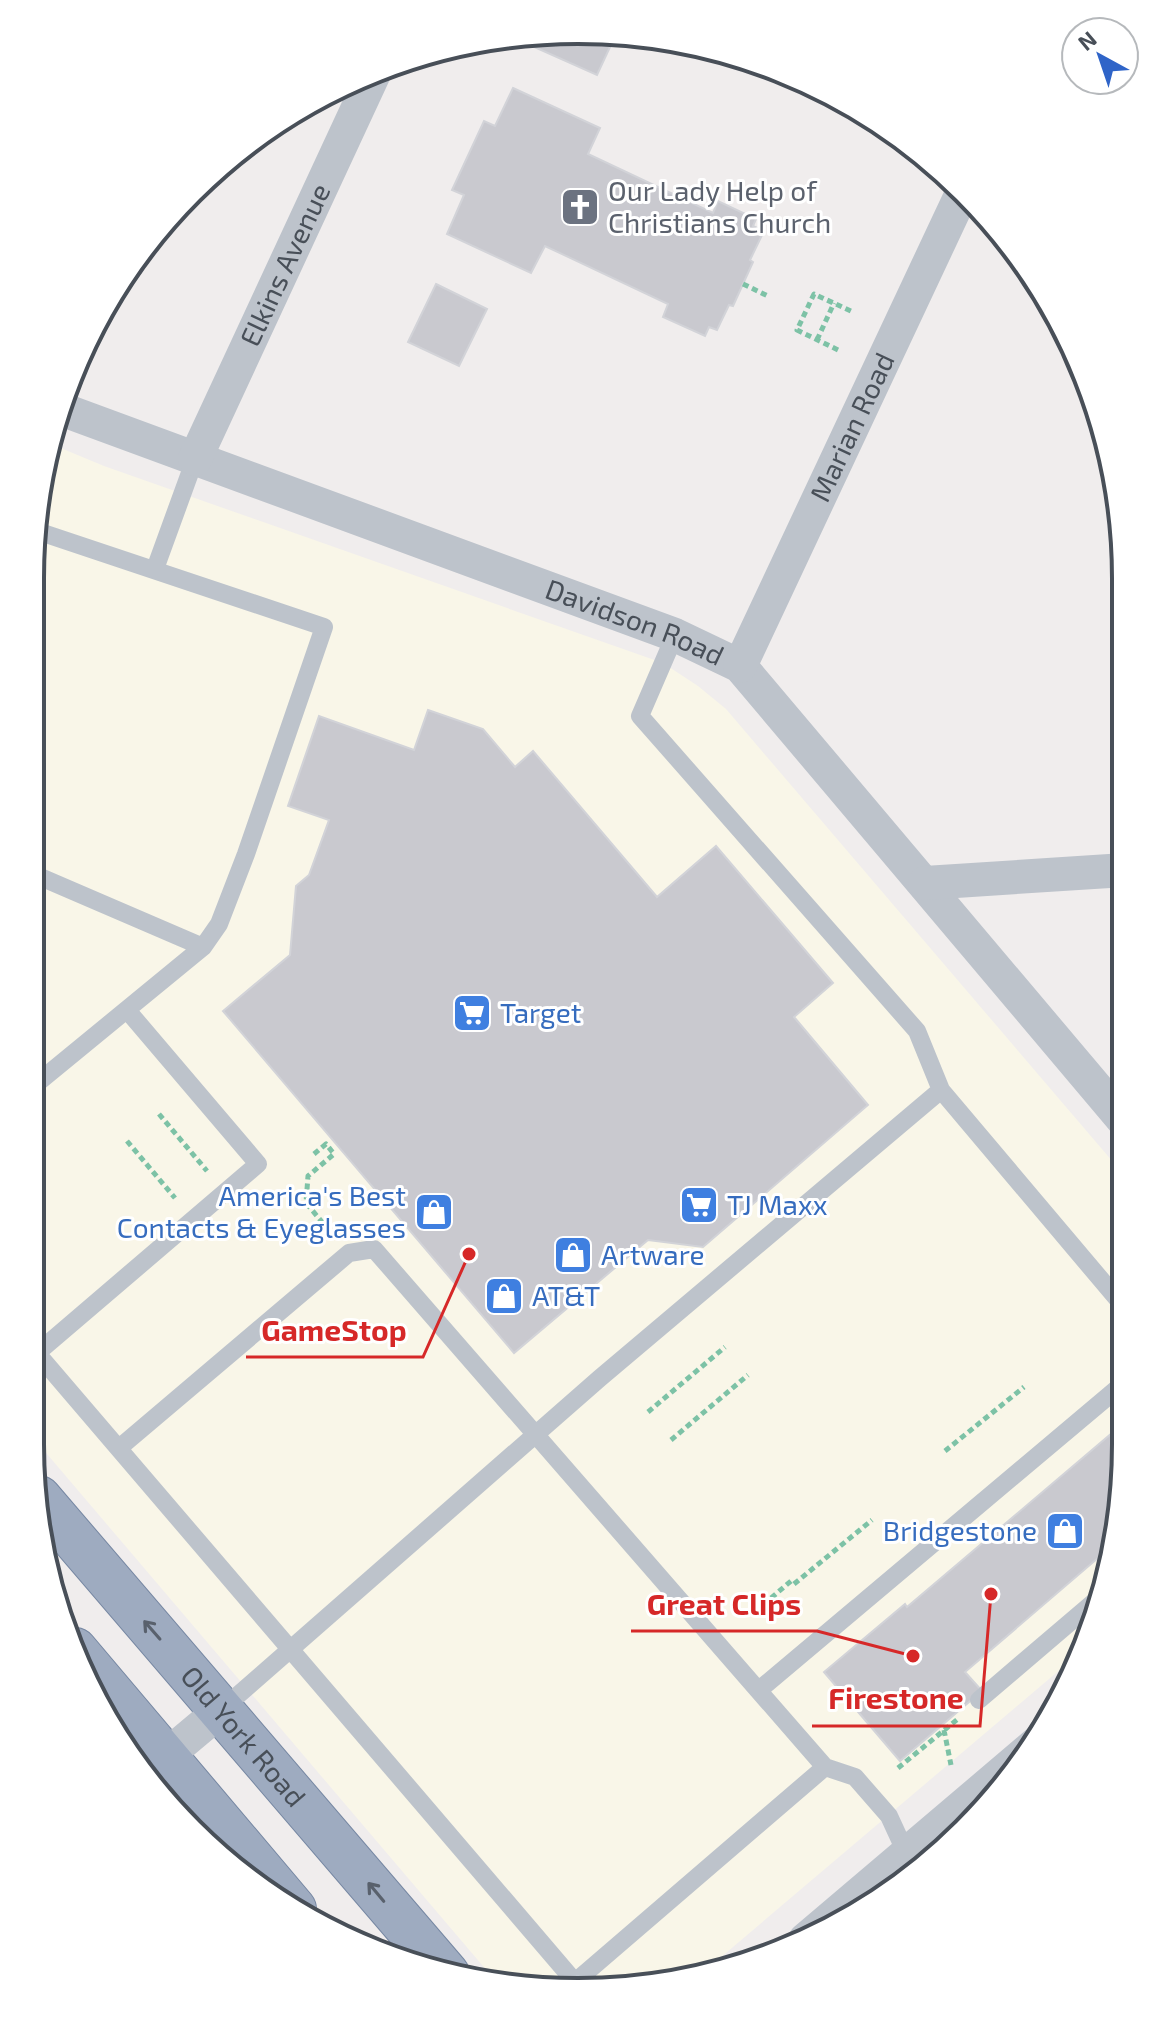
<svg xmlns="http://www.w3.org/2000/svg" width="1156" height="2022" font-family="'Exo 2',sans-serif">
<rect width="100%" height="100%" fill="#f0eded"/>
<path fill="#f9f6e8" d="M51,444L104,466L663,663L698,686L726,709L1125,1176V1480L1097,1621L1082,1651L707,1969L613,1991L494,1979L30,1434L31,542Z"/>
<path fill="#c9c9cf" stroke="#d2d3d8" stroke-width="2" d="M578,30L616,34L597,75L512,37Z
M513,88L600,128L588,154L713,213L718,201L756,219L753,226L764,231L750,260L753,262L733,306L729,305L717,330L709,327L705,336L663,317L668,304L545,246L531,273L447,234L464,195L452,190L484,121L495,126Z
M436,284L487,309L459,366L408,342Z
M428,710L483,729L515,767L533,751L657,897L716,846L833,983L794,1017L868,1105L703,1247L648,1240L514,1353L223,1011L290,955L296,886L309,875L329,820L288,806L319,716L414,750Z
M1125,1422V1480L1112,1546L965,1672L982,1691L900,1761L824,1672L905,1604L907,1607Z"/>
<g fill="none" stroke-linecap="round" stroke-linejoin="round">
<g stroke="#7687a2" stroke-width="46">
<g id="trunk">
<path id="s4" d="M39,1498L447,1974"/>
<path d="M75,1650L294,1909"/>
</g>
</g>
<path stroke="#7dc2a6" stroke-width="5" stroke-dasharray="6 4" stroke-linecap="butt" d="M743,284L770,297
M817,340L834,303
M838,350L797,330L814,294L853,312
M159,1114L207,1171
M127,1141L175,1198
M314,1154L326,1144L334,1154L308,1176L306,1203L333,1235
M648,1412L725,1347
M30,1413L43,1402
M671,1440L748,1375
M945,1451L1024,1387
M794,1584L872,1520
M756,1611L791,1581
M944,1730L951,1765
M898,1768L959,1718"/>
<path stroke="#bdc3cb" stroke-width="18" d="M155,569L195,459
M31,873L203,947
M30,1089L203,947L219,924L246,854L324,627L34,530
M941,1090L1125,1308
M30,1345L575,1982L825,1767
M37,1353L258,1164L127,1010
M119,1448L349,1253L374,1249L825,1767L855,1777L889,1816L906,1853L918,1869
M759,1690L1125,1382
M979,1700L1102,1595
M221,1710L600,1378L941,1090L917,1031L640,716L675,635"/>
<g stroke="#bdc3cb" stroke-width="34">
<path id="s1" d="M58,406L69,412L675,635L740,666L1125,1122"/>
<path id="s2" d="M195,459L376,69"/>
<path id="s3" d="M740,666L964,189"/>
<path d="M925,883L1125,870"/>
<path d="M145,1779L165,1757L221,1710"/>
<path d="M805,1940L1037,1743"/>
</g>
<use href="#trunk" stroke="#9eabc0" stroke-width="44"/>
</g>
<defs><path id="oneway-shaft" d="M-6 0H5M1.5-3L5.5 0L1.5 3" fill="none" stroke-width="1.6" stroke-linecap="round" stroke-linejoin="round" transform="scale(2)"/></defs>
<g stroke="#59616d">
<use href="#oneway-shaft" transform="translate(152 1630) rotate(-131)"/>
<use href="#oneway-shaft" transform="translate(376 1892) rotate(-130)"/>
</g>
<defs>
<g id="church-square" transform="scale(2)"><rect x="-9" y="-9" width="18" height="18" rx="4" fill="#6b7280" stroke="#fff"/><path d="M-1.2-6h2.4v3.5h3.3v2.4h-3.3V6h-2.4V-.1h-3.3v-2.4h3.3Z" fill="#fff"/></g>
<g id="supermarket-square" transform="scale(2)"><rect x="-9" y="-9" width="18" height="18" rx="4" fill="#3f7fe0" stroke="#fff"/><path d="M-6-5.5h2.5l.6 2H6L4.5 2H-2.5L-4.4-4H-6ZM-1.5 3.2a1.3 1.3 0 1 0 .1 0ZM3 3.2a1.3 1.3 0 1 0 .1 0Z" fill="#fff"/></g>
<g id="shop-square" transform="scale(2)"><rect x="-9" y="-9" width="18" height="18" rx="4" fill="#3f7fe0" stroke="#fff"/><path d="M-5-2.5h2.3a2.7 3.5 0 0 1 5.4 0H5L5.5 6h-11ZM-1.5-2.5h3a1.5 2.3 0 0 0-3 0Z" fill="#fff"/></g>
</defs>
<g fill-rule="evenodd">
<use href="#church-square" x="580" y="207"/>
<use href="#supermarket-square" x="472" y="1013"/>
<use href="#supermarket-square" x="699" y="1205"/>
<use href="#shop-square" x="434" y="1212"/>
<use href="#shop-square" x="573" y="1255"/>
<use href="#shop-square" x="504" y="1296"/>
<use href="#shop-square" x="1065" y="1531"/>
</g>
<g text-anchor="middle" stroke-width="6" stroke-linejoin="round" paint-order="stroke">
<g font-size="28" fill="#5b616d" stroke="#fff" text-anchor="start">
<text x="608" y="201">Our Lady Help of<tspan x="608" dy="32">Christians Church</tspan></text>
</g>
<g font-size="28" fill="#484f58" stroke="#fff">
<text dy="10" stroke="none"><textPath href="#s2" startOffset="214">Elkins Avenue</textPath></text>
<text dy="10" stroke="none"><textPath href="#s3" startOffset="264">Marian Road</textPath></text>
<text dy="10" stroke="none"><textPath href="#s1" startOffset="616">Davidson Road</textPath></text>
<text dy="10" stroke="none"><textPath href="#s4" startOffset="314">Old York Road</textPath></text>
</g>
<g font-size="28" fill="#366cbe" stroke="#fff" text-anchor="start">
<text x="500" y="1023">Target</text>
<text x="406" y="1206" text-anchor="end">America's Best<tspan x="406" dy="32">Contacts &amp; Eyeglasses</tspan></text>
<text x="727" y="1215">TJ Maxx</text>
<text x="601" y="1265">Artware</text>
<text x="532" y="1306">AT&amp;T</text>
<text x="1037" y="1541" text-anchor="end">Bridgestone</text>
</g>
</g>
<path d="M0 0H1156V2022H0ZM578 44H578A534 534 0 0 1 1112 578V1444A534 534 0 0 1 578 1978H578A534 534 0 0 1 44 1444V578A534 534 0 0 1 578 44Z" fill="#fff" fill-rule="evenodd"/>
<path fill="none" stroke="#484f58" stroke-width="4" d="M578 44H578A534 534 0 0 1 1112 578V1444A534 534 0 0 1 578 1978H578A534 534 0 0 1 44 1444V578A534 534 0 0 1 578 44Z"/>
<path fill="none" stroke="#d62828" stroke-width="3" d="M469 1254L423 1357H246M913 1656L817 1631H631M991 1594L980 1726H812"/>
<g fill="#d62828" stroke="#fff" stroke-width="3">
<circle cx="469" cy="1254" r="8"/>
<circle cx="913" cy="1656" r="8"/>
<circle cx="991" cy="1594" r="8"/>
</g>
<g font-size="30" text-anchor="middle" font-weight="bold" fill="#d62828" stroke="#fff" stroke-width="6" stroke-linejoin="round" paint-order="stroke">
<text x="334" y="1341">GameStop</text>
<text x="724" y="1615">Great Clips</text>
<text x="896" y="1709">Firestone</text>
</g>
<g transform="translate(1100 56) rotate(320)"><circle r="38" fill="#ffffff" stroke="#b6b9bc" stroke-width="2"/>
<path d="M0-6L14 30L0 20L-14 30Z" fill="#2f64c8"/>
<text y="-12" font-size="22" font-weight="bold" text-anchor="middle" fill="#484f58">N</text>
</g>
</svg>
